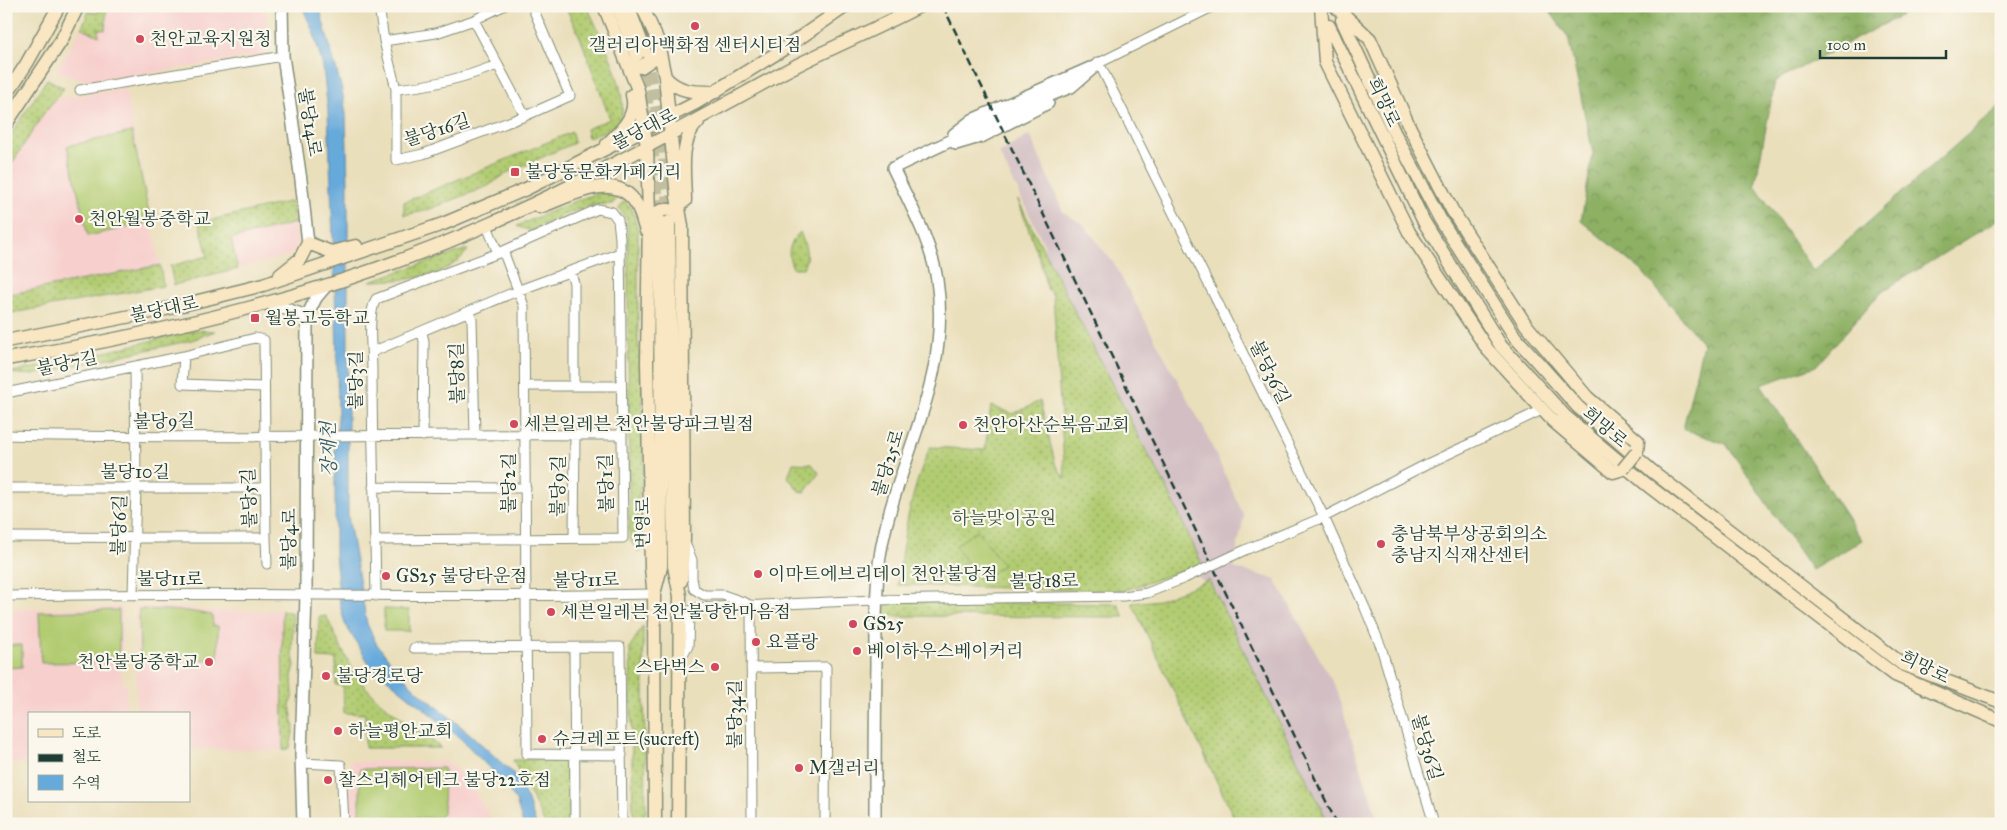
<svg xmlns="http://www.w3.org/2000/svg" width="2007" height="830" font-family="'IM FELL Great Primer','Noto Serif KR',serif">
<defs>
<pattern id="grass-dots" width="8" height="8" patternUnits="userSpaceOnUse" patternTransform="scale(1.25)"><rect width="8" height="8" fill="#b2cc72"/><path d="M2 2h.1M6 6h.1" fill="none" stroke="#90a75e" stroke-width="1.8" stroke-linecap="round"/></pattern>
<pattern id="forest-crowns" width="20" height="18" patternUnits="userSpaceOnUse" patternTransform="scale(1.25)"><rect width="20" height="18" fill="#8db064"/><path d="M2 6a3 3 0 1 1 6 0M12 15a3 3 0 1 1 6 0" fill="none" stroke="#739053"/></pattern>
</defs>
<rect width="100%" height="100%" fill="#fbf7ec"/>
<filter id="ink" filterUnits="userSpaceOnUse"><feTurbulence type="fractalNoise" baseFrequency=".02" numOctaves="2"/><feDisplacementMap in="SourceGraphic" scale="10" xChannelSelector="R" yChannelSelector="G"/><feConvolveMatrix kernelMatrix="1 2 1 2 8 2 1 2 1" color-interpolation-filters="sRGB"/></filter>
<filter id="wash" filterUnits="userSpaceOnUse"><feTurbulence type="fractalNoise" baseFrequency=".0096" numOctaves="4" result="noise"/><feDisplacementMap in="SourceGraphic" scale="20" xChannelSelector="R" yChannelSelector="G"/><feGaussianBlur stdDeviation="1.12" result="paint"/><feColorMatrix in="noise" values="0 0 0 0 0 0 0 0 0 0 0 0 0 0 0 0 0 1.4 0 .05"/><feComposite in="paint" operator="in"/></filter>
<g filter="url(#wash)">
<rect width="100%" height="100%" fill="#eadfbb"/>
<path fill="#f7d0cd" d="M90,6H261L267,13L264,50L262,55L94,82L83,80L56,71L82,28Z
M125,88L160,265L6,295V173L44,113L56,99Z
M295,223L298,245L291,255L238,269L231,239Z
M136,606L188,607L202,611L282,610L283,750L189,749V714H136Z
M122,607V684H127L126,714H29V763L6,764V609Z
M350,761L448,762L470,782L494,824H350Z"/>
<path fill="#d2bec3" d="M1030,135L1063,212L1085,226L1114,264L1203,427L1244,516L1233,568L1275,579L1335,686L1379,824H1301L1193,610L1216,590L1185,567L1068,362L1044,244L999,153Z"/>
<path fill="url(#grass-dots)" stroke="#688453" d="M100,6H107L105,30L98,29L99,36L82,28L88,12L98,13Z
M565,6H587C601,38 631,90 620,124L588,138L586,129L610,119L580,37Z
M47,79L64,88L44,113L6,173V142Z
M572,132L574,143L507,173L488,186L425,211L404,215V202Z
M603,192L619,197L612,204C582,203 556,219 530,231L517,226L580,199Z
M1018,200L1145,449L1166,486L1202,564L1123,591L898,585C903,536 910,494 930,447L985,450L991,406L1013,414L1040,401L1055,463L1065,479L1053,295L1047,289L1041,263Z
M292,201L295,223L231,239L238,269L174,285L170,266L208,256L199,223Z
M624,201L632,208L638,231V341L642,363L644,476L638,497L639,552L631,542L629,532L628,228L627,220L619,208Z
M800,232C805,246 810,254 803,268H793C786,253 789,243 800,232Z
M464,250H468C446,280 404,280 370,281Z
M160,265L163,286L6,314V295Z
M194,330L215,331L192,340L32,375L6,373L61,363Z
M793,463L812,464L819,473L805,492L799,491L788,477Z
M1209,580L1329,824H1237L1132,603L1159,600Z
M889,601L1118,604L1124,617L885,616V605Z
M282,610L292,613L293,617L292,653L295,665L292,676L293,695L290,704L294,728L290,748L283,750Z
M326,616C340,645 351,673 374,696C395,716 420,729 441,748H365V714L344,713L343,686L336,685V659L318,658L319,617Z
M643,626L646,812L642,819L638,820L633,813L630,647Z
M565,759L571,765L570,824H545L513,760Z"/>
<path fill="url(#forest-crowns)" stroke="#56764c" d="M1546,6H1919L1775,81L1755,185L1813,271L2001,105V218L1881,292L1816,366L1761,385L1862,540L1812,570L1726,444L1683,429L1703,344L1641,270L1581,221L1593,153L1568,37Z"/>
<path fill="#b2cc72" stroke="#688453" d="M132,132L151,222L88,236L67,146Z
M977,530L1003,565L981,581L955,546Z
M139,609L188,611L212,615L213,626H218V660L140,658Z
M384,609L409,610V631H384Z
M119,610V662L41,663L39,612Z
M6,645H22V667L6,668Z
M444,768L443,813L439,818H360V769Z"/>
<path fill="#66a9db" stroke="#427388" d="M302,6H321V14L342,90L346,114L348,183V516L367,624L376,643L398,671L419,692L469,733L514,774L527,798L536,824H523L516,801L502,781L461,739L370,665L345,624L340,605L335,554V445L338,418L336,315L328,112L323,67L314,34Z"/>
</g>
<g filter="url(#ink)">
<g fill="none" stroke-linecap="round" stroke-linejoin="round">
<path stroke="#c1bfa0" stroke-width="12" stroke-dasharray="12 6" stroke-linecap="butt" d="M646,53L663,145L669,219
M637,57L647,101L660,221"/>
<g stroke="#848e78" stroke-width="11">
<path id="minor" d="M379,6L384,41L396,89V160L423,154L525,116L570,96L532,6
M503,6L474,20L525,116
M1214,6L1099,63L1324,517L1365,608L1381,647L1434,824
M384,41L436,33L474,20
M396,89C432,86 464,78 497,65
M80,90L283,56
M487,226L498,253
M501,252L505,256L524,306L527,754L622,755
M570,271L574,283V386
M470,311L472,320L475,435
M422,333L424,341L423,436
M372,352L517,291L620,253
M184,356L182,384L264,387
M525,386H621
M6,393L184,356L255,338L264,340L266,538L6,537
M6,435C211,440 416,433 621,435
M373,487L526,488
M6,488H264
M266,538L267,564
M574,538L575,435
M375,540L623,538L620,238L618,220L612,212L598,209L501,252L376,299C367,315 372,351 372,371C372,446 375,521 376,596
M685,543L692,560V579L694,589L704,595H723L746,603
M1245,550L1324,517L1427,464L1542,410
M133,595L136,488L135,366
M6,596C222,591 438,599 654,594
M751,605L752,824
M414,648L620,647L622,824
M574,648L575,824
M681,659L688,646L689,614L694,608L875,600L1123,596L1147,593L1185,578
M751,668L826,667L825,824
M302,763L341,765L344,824"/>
</g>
<g stroke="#848e78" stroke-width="14">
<path id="tertiary" d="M282,6L283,56L301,180L308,243
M954,134L972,120L1090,68
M956,144L983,136L1048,103
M269,303L307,316
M303,824L301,755L306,595L307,316L316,298L327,285
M875,824C875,771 875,718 876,665C876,631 875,597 879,563C892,465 953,384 937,280C931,241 910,204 893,168L1026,105L1071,87L1099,63"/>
</g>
<g stroke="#848e78" stroke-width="15">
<path id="secondary" d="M604,6L638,90L647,147L649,216L647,362L651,568L653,587
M617,6L637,55
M628,6L645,51
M642,6L657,39L665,77L677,197L682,226L684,539L681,581
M1321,6L1325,62L1409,232L1488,350L1553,421L1613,472L1623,469
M1335,6L1370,39L1410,128L1452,210L1526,325L1587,397L1638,441L1637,452
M1342,20L1394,132L1440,219L1515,337L1578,407L1652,471L1902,664L2001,702
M1329,26L1424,222L1501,346L1565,416L1646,484L1895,675L2001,721
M625,59L632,66L641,67L660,54
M665,77C679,93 696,92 716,92
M6,95L27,63L59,6
M6,124L61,41L78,6
M607,144C621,130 638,116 632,95
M685,201C685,177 678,140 698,122
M540,207C568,197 616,168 637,205C641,212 643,223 646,231
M669,222L674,566L680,596L678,824
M649,226C654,212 661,207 675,211L681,221
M280,275L300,259L308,243L331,252L356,246
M6,341L166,309L263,285L443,224L526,189L696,103L782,50L846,6
M6,359C170,332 335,293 487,225C588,181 685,126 782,73C827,49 875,30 920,6
M655,824L654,594L661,567L660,221"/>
</g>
<use href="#minor" stroke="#fff" stroke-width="9"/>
<use href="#tertiary" stroke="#fff" stroke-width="11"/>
<use href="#secondary" stroke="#f9e7c3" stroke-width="12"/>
<path stroke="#1f3d34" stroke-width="2.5" stroke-dasharray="8 4" stroke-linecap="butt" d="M943,6L1337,824"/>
<g stroke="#848e78" stroke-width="11" stroke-linecap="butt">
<path id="minor-bridge" d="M1185,578L1245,550"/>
</g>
<g stroke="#848e78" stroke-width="15" stroke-linecap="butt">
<path id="secondary-bridge" d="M1623,469L1637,452"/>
</g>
<use href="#minor-bridge" stroke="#fff" stroke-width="9"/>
<use href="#secondary-bridge" stroke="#f9e7c3" stroke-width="12"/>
</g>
</g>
<g fill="#d1495b" stroke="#fbf7ec" stroke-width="2">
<circle cx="695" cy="26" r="5"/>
<circle cx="140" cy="39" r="5"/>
<rect x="510" y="167" width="10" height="10" rx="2.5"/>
<circle cx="79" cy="219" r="5"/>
<rect x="250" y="313" width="10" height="10" rx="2.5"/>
<circle cx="514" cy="424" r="5"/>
<circle cx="963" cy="425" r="5"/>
<circle cx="1381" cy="544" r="5"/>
<circle cx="758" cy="574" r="5"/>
<circle cx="386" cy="576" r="5"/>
<circle cx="551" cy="612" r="5"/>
<circle cx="853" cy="624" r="5"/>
<circle cx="756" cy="642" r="5"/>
<circle cx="857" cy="651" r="5"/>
<circle cx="209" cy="662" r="5"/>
<circle cx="715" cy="667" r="5"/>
<circle cx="326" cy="676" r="5"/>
<circle cx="338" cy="731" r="5"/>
<circle cx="542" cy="739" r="5"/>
<circle cx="799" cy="768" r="5"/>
<circle cx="328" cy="780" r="5"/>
</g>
<g text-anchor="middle" stroke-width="4.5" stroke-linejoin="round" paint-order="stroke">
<g font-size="18" fill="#1f3d34" stroke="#fbf7ec" text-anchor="start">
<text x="150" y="45">천안교육지원청</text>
<text x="695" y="51" text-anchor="middle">갤러리아백화점 센터시티점</text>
<text x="525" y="178">불당동문화카페거리</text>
<text x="89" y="225">천안월봉중학교</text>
<text x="265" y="324">월봉고등학교</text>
<text x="524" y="430">세븐일레븐 천안불당파크빌점</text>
<text x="973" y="431">천안아산순복음교회</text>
<text x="1391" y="540">충남북부상공회의소<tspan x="1391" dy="21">충남지식재산센터</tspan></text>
<text x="768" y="580">이마트에브리데이 천안불당점</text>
<text x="396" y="582">GS25 불당타운점</text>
<text x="561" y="618">세븐일레븐 천안불당한마음점</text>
<text x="863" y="630">GS25</text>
<text x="766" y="648">요플랑</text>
<text x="867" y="657">베이하우스베이커리</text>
<text x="199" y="668" text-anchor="end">천안불당중학교</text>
<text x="705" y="673" text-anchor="end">스타벅스</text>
<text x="336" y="682">불당경로당</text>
<text x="348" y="737">하늘평안교회</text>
<text x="552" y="745">슈크레프트(sucreft)</text>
<text x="809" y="774">M갤러리</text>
<text x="338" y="786">찰스리헤어테크 불당22호점</text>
</g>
<g font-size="18" fill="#1f3d34" stroke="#fbf7ec">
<text transform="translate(1384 102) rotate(65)" y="6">희망로</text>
<text transform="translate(310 122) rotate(81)" y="6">불당14로</text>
<text transform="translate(644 129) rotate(-27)" y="6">불당대로</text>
<text transform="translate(437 130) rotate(-18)" y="6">불당16길</text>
<text transform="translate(164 309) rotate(-12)" y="6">불당대로</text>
<text transform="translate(67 363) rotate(-12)" y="6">불당7길</text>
<text transform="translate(1270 372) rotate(64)" y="6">불당36길</text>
<text transform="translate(457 373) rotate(-91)" y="6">불당8길</text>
<text transform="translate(356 380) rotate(-90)" y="6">불당3길</text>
<text transform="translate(164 421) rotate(-1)" y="6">불당9길</text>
<text transform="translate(1605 427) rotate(40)" y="6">희망로</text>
<text transform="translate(888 463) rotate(-73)" y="6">불당25로</text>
<text x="135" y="478">불당10길</text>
<text transform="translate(509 483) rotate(-90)" y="6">불당2길</text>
<text transform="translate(606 483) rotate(-91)" y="6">불당1길</text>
<text transform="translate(558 486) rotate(-89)" y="6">불당9길</text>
<text transform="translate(249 498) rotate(-92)" y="6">불당5길</text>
<text transform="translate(643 523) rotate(-90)" y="6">번영로</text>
<text transform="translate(119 525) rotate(-88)" y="6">불당6길</text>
<text transform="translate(289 539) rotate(-89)" y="6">불당4로</text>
<text x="170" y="585">불당11로</text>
<text transform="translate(586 580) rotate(-1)" y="6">불당11로</text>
<text transform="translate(1044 581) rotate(-1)" y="6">불당18로</text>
<text transform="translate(1925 667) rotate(26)" y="6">희망로</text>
<text transform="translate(735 714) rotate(-90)" y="6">불당34길</text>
<text transform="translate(1427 747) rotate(74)" y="6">불당36길</text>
</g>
<g font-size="18" fill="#3c5a40" stroke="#fbf7ec">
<text x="1004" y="524">하늘맞이공원</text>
</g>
<g font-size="19" font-style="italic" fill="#345d66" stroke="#fbf7ec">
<text transform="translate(328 449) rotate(-91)" y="7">장재천</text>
</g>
</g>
<rect width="2007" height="830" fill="none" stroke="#fbf7ec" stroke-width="25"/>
<rect x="28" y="712" width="162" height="90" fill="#fbf7ec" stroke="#a3ada2"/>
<rect x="38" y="729" width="25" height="8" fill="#f9e7c3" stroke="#a3ada2"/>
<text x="72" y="738" font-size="15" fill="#1f3d34">도로</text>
<rect x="38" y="754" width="25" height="8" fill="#1f3d34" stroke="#a3ada2"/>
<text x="72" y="762" font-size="15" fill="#1f3d34">철도</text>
<rect x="38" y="775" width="25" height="15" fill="#66a9db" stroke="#a3ada2"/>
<text x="72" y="788" font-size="15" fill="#1f3d34">수역</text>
<path d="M1820 50v8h126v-8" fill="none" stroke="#1f3d34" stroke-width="2.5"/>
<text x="1827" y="50" font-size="15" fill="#1f3d34" stroke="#fbf7ec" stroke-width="4" paint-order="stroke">100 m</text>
</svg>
